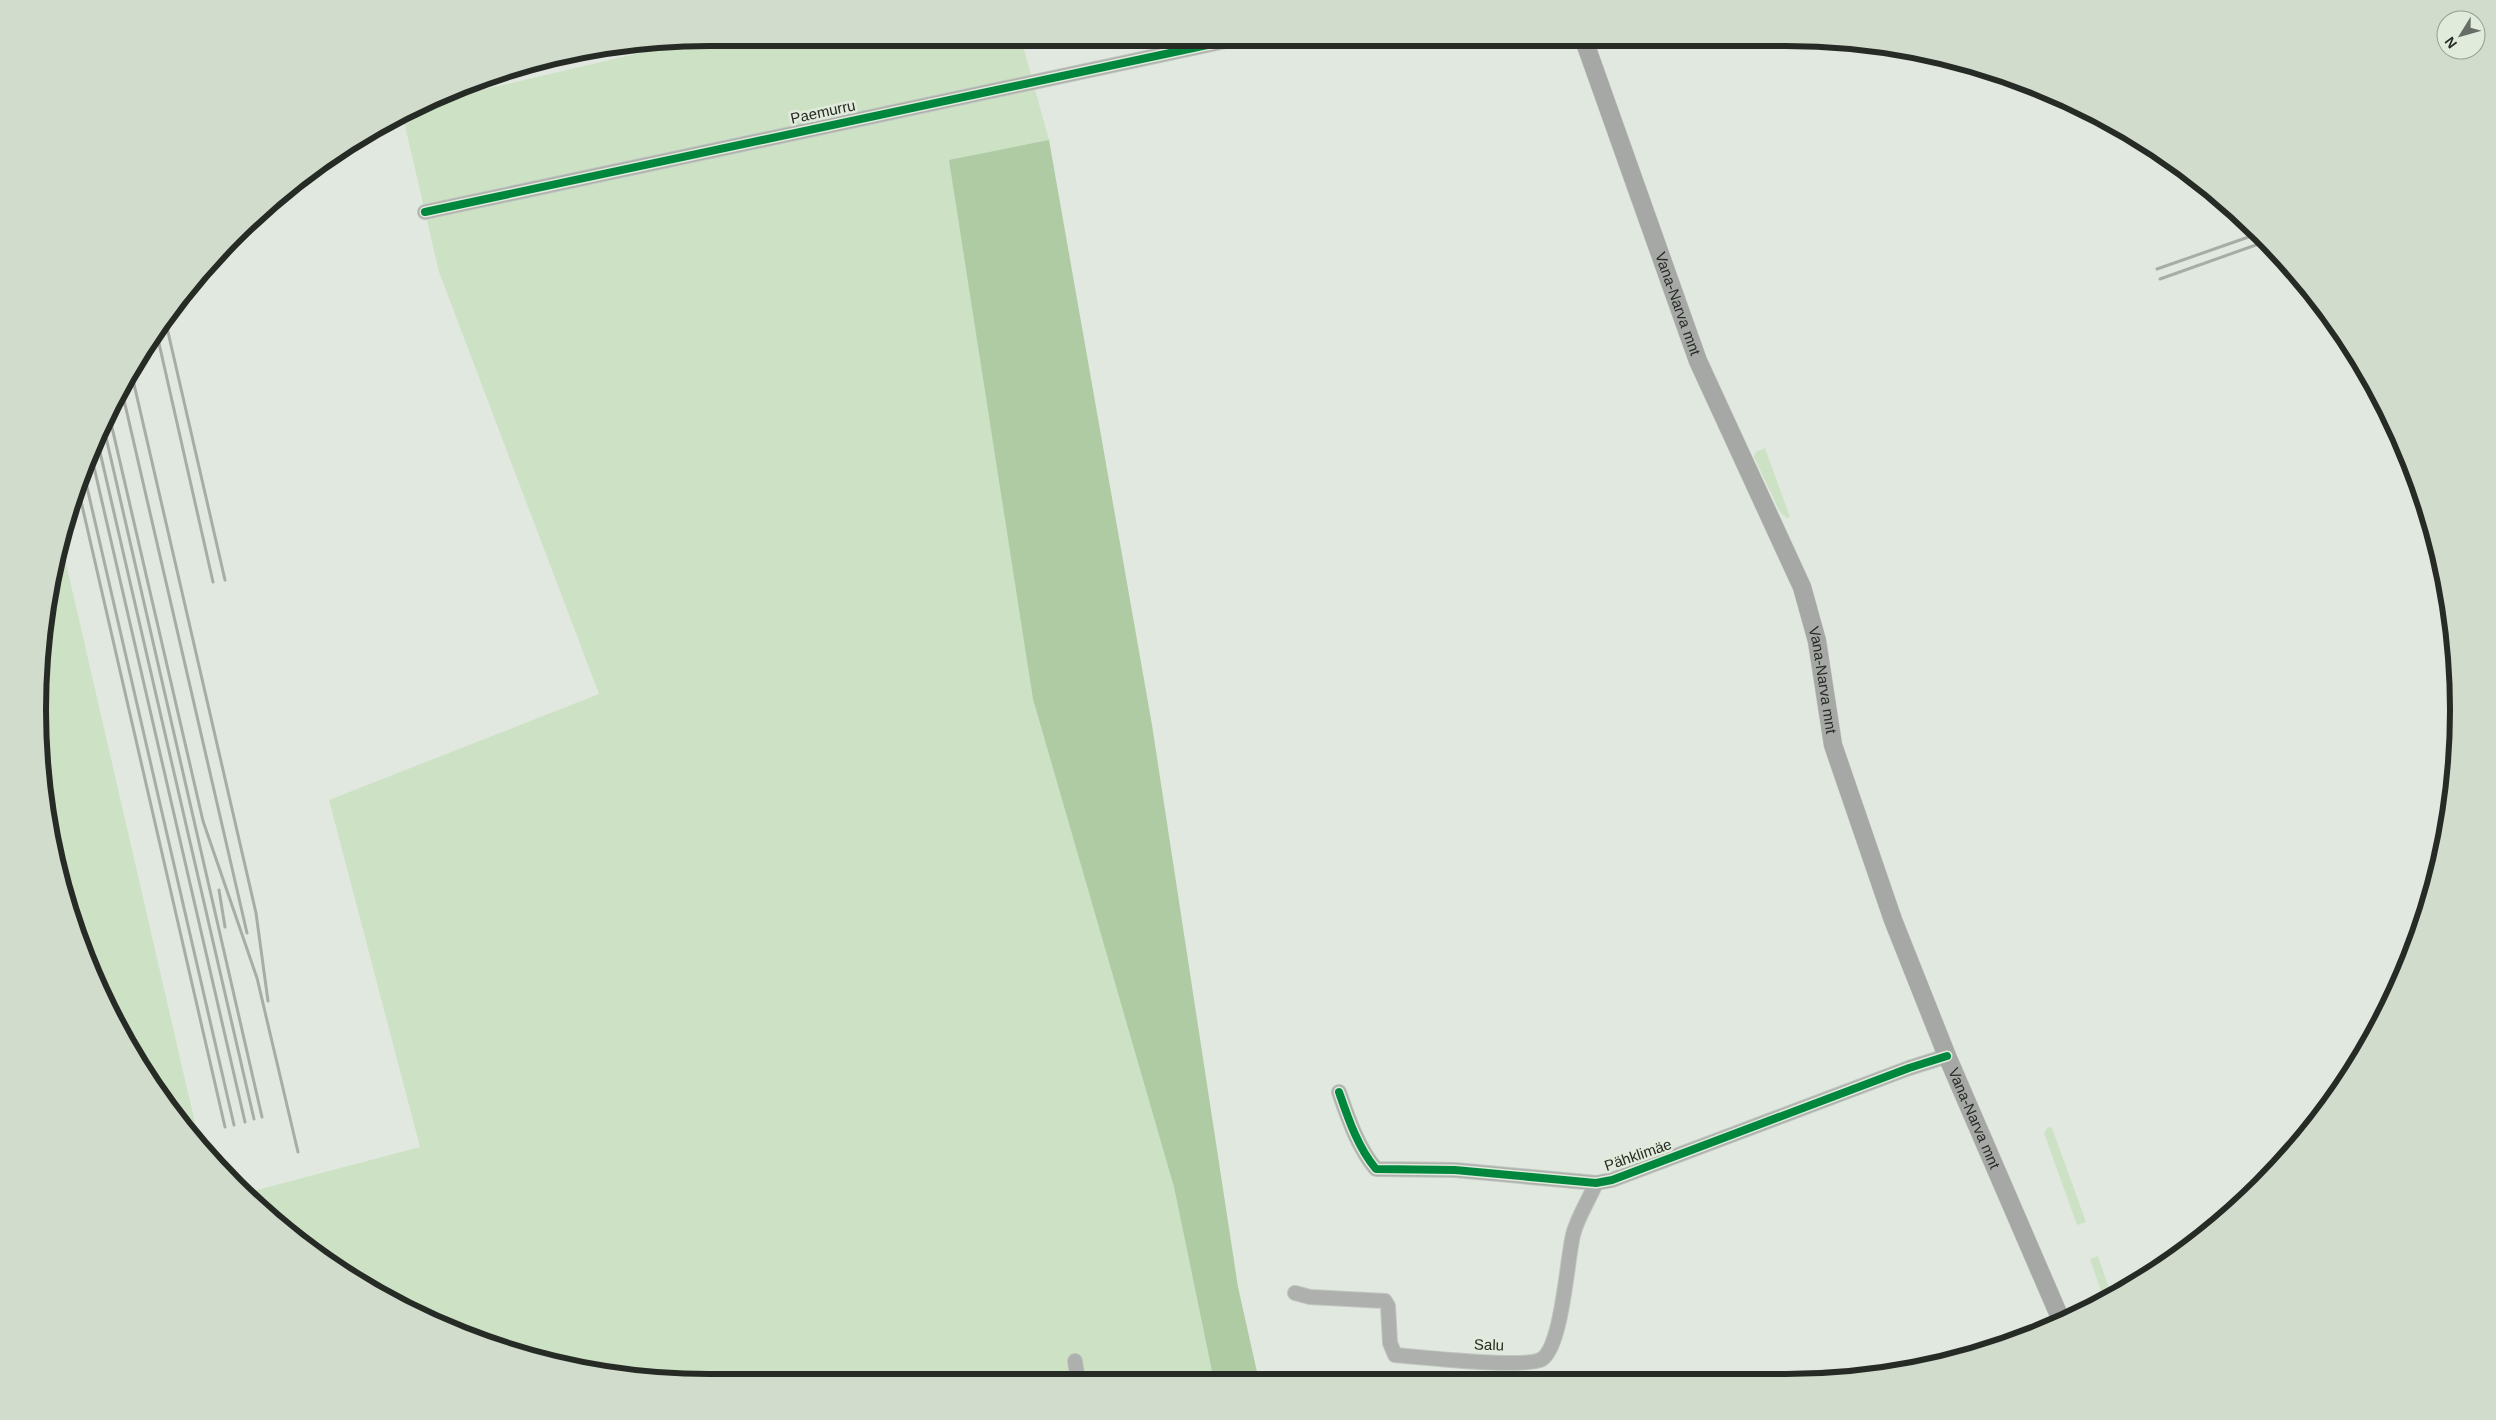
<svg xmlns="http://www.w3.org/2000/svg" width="2496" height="1420" font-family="Helvetica,sans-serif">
<rect width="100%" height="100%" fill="#e1e8e0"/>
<path fill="#cde2c5" d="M1022,42L1049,140L949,161L1174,1187L1214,1381H666L494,1347L337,1269L266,1215L245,1193L420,1147L329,800L599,694L439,272L402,113L417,105L661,48L660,43Z
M1765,448L1790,517L1787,518L1780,512L1754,457L1756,452Z
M60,537L200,1145L177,1120L127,1046L73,926L50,841L38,710Z
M2048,1127L2052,1128L2086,1222L2077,1225L2044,1133Z
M2098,1256L2112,1297L2104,1300L2090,1259Z"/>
<path fill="#aecba3" d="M1049,140L1152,725L1238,1287L1259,1381H1214L1174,1187L1033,699L949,160Z"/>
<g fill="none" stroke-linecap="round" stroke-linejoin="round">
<g stroke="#c0c5bf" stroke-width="16">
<path id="minor" d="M425,212L1226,41
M1339,1092C1348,1118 1358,1148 1376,1169L1455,1170L1596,1183L1612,1180L1909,1068L1947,1056
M1295,1293L1310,1297L1385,1301L1388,1306L1390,1343L1395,1355C1420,1357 1527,1369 1542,1359C1562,1346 1567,1260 1573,1235C1577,1218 1589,1200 1596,1183
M1075,1361L1078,1381"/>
</g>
<g stroke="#c0c5bf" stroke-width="19">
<g id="major">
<path id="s1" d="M1584,40L1698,361L1802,587L1817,641L1833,745L1893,920L1947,1056L2061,1320"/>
</g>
</g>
<use href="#minor" stroke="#adb0ac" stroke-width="14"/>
<use href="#major" stroke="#a5a8a4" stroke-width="18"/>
<path stroke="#a8aca7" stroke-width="3" d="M2157,269L2260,233
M2160,279L2267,241
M165,319L225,580
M156,330L213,582
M131,371L256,913L268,1001
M121,387L247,933
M108,410L203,821L257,978L298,1152
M103,424L262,1117
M97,439L254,1119
M91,454L245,1122
M84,474L234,1125
M78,488L225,1127
M219,890L225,927"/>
<g stroke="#e0ebdc" stroke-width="11">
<path id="cycleway" d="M425,212L1226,41
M1339,1092C1348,1118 1358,1148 1376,1169L1455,1170L1596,1183L1612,1180L1909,1068L1947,1056"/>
</g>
<use href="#cycleway" stroke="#00873e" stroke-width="8"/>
</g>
<g text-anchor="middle" stroke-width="5" stroke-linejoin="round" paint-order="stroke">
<g font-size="15" fill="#272b25" stroke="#e0ebdc">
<text transform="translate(823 112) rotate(-12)" y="5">Paemurru</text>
<text dy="5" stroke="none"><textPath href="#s1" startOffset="280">Vana-Narva mnt</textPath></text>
<text dy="5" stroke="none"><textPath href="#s1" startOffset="685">Vana-Narva mnt</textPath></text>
<text dy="5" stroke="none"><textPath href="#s1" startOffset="1150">Vana-Narva mnt</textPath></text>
<text transform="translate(1638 1155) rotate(-19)" y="5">Pähklimäe</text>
<text transform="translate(1489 1345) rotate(2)" y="5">Salu</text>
</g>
</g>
<path d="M0 0H2496V1420H0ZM710 46H1786A664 664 0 0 1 2450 710V710A664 664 0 0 1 1786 1374H710A664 664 0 0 1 46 710V710A664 664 0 0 1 710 46Z" fill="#d1dccd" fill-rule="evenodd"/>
<path fill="none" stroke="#272b25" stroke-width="6" d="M710 46H1786A664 664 0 0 1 2450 710V710A664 664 0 0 1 1786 1374H710A664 664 0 0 1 46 710V710A664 664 0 0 1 710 46Z"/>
<g transform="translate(2461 35) rotate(233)"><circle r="24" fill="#e0ebdc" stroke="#969e93"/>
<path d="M0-4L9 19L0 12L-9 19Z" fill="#686d66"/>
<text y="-8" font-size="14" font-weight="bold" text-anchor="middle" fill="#272b25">N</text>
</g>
</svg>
